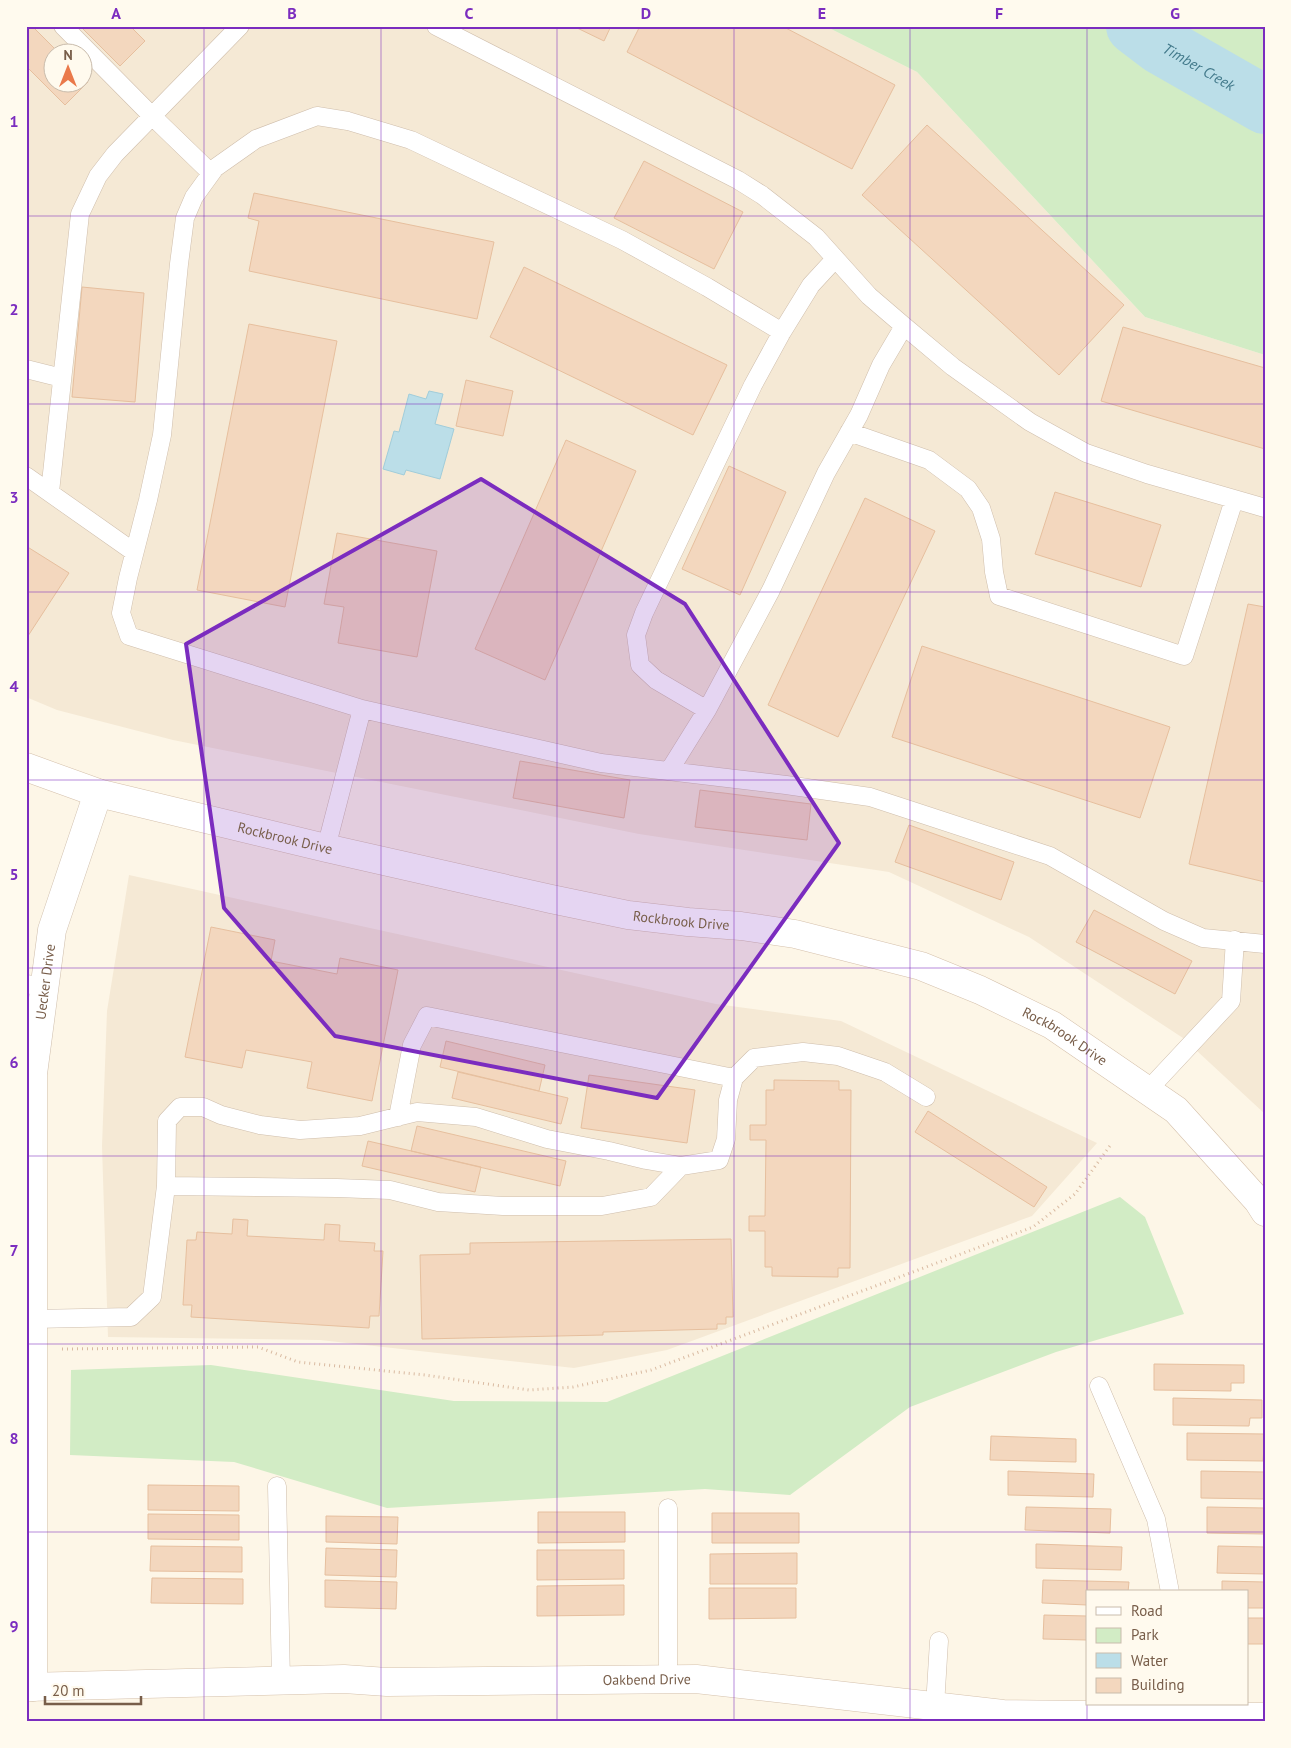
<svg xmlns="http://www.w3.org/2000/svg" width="1291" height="1748" font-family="'PT Sans',sans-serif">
<rect width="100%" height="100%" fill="#fdf6e7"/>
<path fill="#f5e9d5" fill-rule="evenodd" d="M26,26H825L917,72L1145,317L1265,355V1114L1183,1038L1029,937L889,872L639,834L173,740L57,710L26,697ZM52,52H82V82H52Z
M129,875L716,1004L841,1021L1097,1143L1032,1216L667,1350L574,1368L320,1340L108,1337L102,1146L107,1011Z"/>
<path fill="#d2ecc5" d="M825,26H1265V355L1145,317L917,72Z
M1120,1197L1145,1217L1184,1314L1056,1352L910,1407L790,1495L705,1489L387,1508L234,1462L70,1455L71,1370L211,1365L454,1401L607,1402Z"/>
<path fill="#bbdee8" stroke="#a1cdda" d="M429,391L443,394L435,424L454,429L440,479L406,470L404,475L383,469L394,431L399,432L409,394L426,399Z"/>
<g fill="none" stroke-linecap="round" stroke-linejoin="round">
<path stroke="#bbdee8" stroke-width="58" id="s1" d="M1135,26L1160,45L1265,105"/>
</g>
<path fill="#f3d7be" stroke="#e6bf9e" d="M26,26H32L58,52H52V82H82V77L88,82L65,105L26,66Z
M80,26H130L145,41L120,66Z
M573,26H611L604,41Z
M640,26H782L895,85L852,169L627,52Z
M927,125L1124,305L1059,375L862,195Z
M644,161L743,212L714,269L614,218Z
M254,193L494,242L477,319L249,271L259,221L248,218Z
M524,267L727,365L693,435L490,337Z
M82,287L144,293L135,402L72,397Z
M249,324L337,341L285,607L197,590Z
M1123,327L1265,368V449L1101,401Z
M466,380L513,391L503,436L456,426Z
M566,440L636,471L545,680L475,649Z
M729,466L786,492L740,595L682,569Z
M1055,492L1161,525L1141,587L1035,554Z
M865,498L935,531L838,737L768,705Z
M337,533L437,551L417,657L338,643L344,607L324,604Z
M26,546L69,573L26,639Z
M1248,604L1265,607V882L1189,864Z
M922,646L1170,727L1140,818L892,737Z
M520,761L630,780L624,818L513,798Z
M700,790L811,804L807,840L695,827Z
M909,825L1014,862L1001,900L895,862Z
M1094,910L1192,961L1175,994L1076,942Z
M211,927L275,940L271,961L337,974L340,958L398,970L372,1101L307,1088L312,1062L246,1050L242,1068L185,1057Z
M446,1041L545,1065L539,1091L440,1067Z
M458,1072L568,1098L561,1124L452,1098Z
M589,1075L695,1090L687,1143L581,1128Z
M774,1080L839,1081V1090H851L850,1268H838V1277L772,1276V1267H765V1231H749V1216H765L766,1140H750V1125H766V1090H774Z
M928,1111L1047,1187L1034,1207L915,1132Z
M417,1126L566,1161L560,1186L411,1151Z
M368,1141L481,1167L475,1192L362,1166Z
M233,1219L248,1220L247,1236L324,1240L325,1224L340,1225L339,1241L375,1243L374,1251H383L379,1316H370L369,1328L191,1317L192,1305H183L187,1240H196L197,1232L232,1234Z
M731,1239L733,1317H726V1324H717V1329L603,1332V1335L422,1339L420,1255L470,1254V1243Z
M1154,1364L1244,1365V1383H1231V1391L1154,1390Z
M1173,1398L1262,1400V1418H1250L1249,1426L1173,1425Z
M1187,1433L1265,1434L1263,1461L1187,1460Z
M991,1436L1076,1439V1462L990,1460Z
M1008,1471L1094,1474L1093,1497L1008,1495Z
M1201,1471L1265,1472V1499L1201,1498Z
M148,1485L239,1486V1511L148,1510Z
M1026,1507L1111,1509L1110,1533L1025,1530Z
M1207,1507L1265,1508V1534L1207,1533Z
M538,1512H625V1542L538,1543Z
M712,1513H799V1543H712Z
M148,1514L239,1515V1540L148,1539Z
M326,1516L398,1517L397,1544L326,1542Z
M1036,1544L1122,1547L1121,1570L1036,1568Z
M151,1546L242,1547V1572L150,1571Z
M1218,1546L1265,1547V1574L1217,1573Z
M326,1548L397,1550L396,1577L325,1575Z
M537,1550H624V1579L537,1580Z
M797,1553V1584H710V1554Z
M152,1578L243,1579V1604L151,1603Z
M325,1580L397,1582L396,1609L325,1607Z
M1043,1580L1129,1582L1128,1592H1087V1605L1042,1603Z
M1222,1581L1265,1582V1608H1247V1592H1222Z
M624,1585V1615L537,1616V1586Z
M709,1588H796V1618L709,1619Z
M1044,1615L1087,1616V1640L1043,1639Z
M1247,1618H1265V1644H1247Z"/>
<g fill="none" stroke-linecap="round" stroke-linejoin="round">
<g stroke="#cfbeac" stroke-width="19">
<path id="lane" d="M63,26L151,115L211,173
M436,26L738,180L762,195L816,237L869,296L904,326L953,367L1030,422L1086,453L1147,474L1265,508
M26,369L62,378
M849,432L929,460L968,489L981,508L991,539L994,572L999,596L1184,656L1234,500
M26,476L134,552
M50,492L80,214L98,176L115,154L240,26
M362,709L129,636L121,613L128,578L148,500L162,435L179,264L185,218L194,197L215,168L256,139L317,116L348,121L411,140L622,240L707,287L782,332
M707,710L656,680L640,665L636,635L644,613L753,385L782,332L811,285L835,259
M669,771L707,710L771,590L826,473L859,415L881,365L904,326
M326,848L362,709L601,763L786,785L870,797L1050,856L1164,921L1203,938L1265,944
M26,984L45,987
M1147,1091L1231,1001L1235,940
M398,1117L412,1045L427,1016L734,1078
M166,1186L337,1188L390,1190L438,1202L503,1206H602L651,1197L681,1166
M33,1319L131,1317L152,1297L166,1186L167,1121L180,1107H203L221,1115L260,1125L300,1130L360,1126L417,1112L476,1117L547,1139L609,1151L646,1160L681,1166L719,1160L726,1139L728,1100L734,1078L754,1058L803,1052L838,1056L885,1072L926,1097
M1099,1386L1156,1519L1170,1592
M277,1486L281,1681
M668,1679V1508
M935,1706L939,1641"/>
</g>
<g stroke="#cfbeac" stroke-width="29">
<g id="street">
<path id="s2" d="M33,1687V1074L52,930L98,793"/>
</g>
</g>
<g stroke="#d5c1ac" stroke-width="29">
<g id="secondary">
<path id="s3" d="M26,767L98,793L326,848L551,899L628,915L688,922L741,926L795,934L921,966L980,990L1052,1025L1176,1110L1258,1201L1265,1212"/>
<path id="s4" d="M26,1687L344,1679L387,1682L696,1679L1003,1714L1265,1717"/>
</g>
</g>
<path stroke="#d9baa1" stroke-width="3" stroke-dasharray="1 4" stroke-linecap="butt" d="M62,1349L258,1347L298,1362L425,1375L529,1390L573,1387L651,1370L1033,1227L1075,1194L1112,1143"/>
<use href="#lane" stroke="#fff" stroke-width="18"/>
<use href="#street" stroke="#fff" stroke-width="28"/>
<use href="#secondary" stroke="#fff" stroke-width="28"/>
</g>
<path fill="#7b2cbf" fill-opacity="0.2" stroke="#7b2cbf" stroke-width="4" stroke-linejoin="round" d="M481,479L685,604L839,843L657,1098L335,1036L224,908L186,644Z"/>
<path fill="none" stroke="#7b2cbf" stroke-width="1" stroke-opacity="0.55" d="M204,26V1722M381,26V1722M557,26V1722M734,26V1722M910,26V1722M1087,26V1722M26,216H1265M26,404H1265M26,592H1265M26,780H1265M26,968H1265M26,1156H1265M26,1344H1265M26,1532H1265"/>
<g text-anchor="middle" stroke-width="4" stroke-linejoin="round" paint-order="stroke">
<g font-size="14" fill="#785e4a" stroke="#fffaee">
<text dy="5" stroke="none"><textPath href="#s3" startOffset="269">Rockbrook Drive</textPath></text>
<text dy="5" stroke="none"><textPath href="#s3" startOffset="674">Rockbrook Drive</textPath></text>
<text dy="5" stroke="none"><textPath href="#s2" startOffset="706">Uecker Drive</textPath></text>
<text dy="5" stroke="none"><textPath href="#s3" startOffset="1079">Rockbrook Drive</textPath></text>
<text dy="5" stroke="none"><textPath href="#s4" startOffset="621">Oakbend Drive</textPath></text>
</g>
<g font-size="15" font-style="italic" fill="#437a8b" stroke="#fffaee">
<text dy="5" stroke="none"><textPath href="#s1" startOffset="76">Timber Creek</textPath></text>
</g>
</g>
<rect width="1291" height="1748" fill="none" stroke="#fffaee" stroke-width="55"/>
<rect x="1086" y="1590" width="162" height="115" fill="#fffaee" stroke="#c9bcac"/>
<rect x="1096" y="1607" width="25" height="8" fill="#ffffff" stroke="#c9bcac"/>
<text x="1131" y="1616" font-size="15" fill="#785e4a">Road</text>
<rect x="1096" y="1628" width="25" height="15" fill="#d2ecc5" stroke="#c9bcac"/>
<text x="1131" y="1640" font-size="15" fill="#785e4a">Park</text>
<rect x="1096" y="1653" width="25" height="15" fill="#bbdee8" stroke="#c9bcac"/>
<text x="1131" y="1666" font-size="15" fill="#785e4a">Water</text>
<rect x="1096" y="1678" width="25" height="15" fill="#f3d7be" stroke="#c9bcac"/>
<text x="1131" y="1690" font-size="15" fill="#785e4a">Building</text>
<g transform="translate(68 68)"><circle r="24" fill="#fffaee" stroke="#c9bcac"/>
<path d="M0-4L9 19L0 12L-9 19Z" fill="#ea794a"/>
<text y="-8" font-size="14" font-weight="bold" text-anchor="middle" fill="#785e4a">N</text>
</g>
<path d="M45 1696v8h96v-8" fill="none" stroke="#785e4a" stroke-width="2.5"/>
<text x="52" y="1696" font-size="15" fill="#785e4a" stroke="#fffaee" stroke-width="4" paint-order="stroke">20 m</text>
<rect x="28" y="28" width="1236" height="1692" fill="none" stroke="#7b2cbf" stroke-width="2"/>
<g font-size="16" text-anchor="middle" font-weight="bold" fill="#7b2cbf">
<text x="116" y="19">A</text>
<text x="292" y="19">B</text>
<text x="469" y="19">C</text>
<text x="646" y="19">D</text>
<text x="822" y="19">E</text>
<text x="999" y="19">F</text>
<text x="1175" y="19">G</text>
<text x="14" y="127">1</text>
<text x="14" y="315">2</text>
<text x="14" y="503">3</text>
<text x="14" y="692">4</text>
<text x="14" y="880">5</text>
<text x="14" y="1068">6</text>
<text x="14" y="1256">7</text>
<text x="14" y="1444">8</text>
<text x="14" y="1632">9</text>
</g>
</svg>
